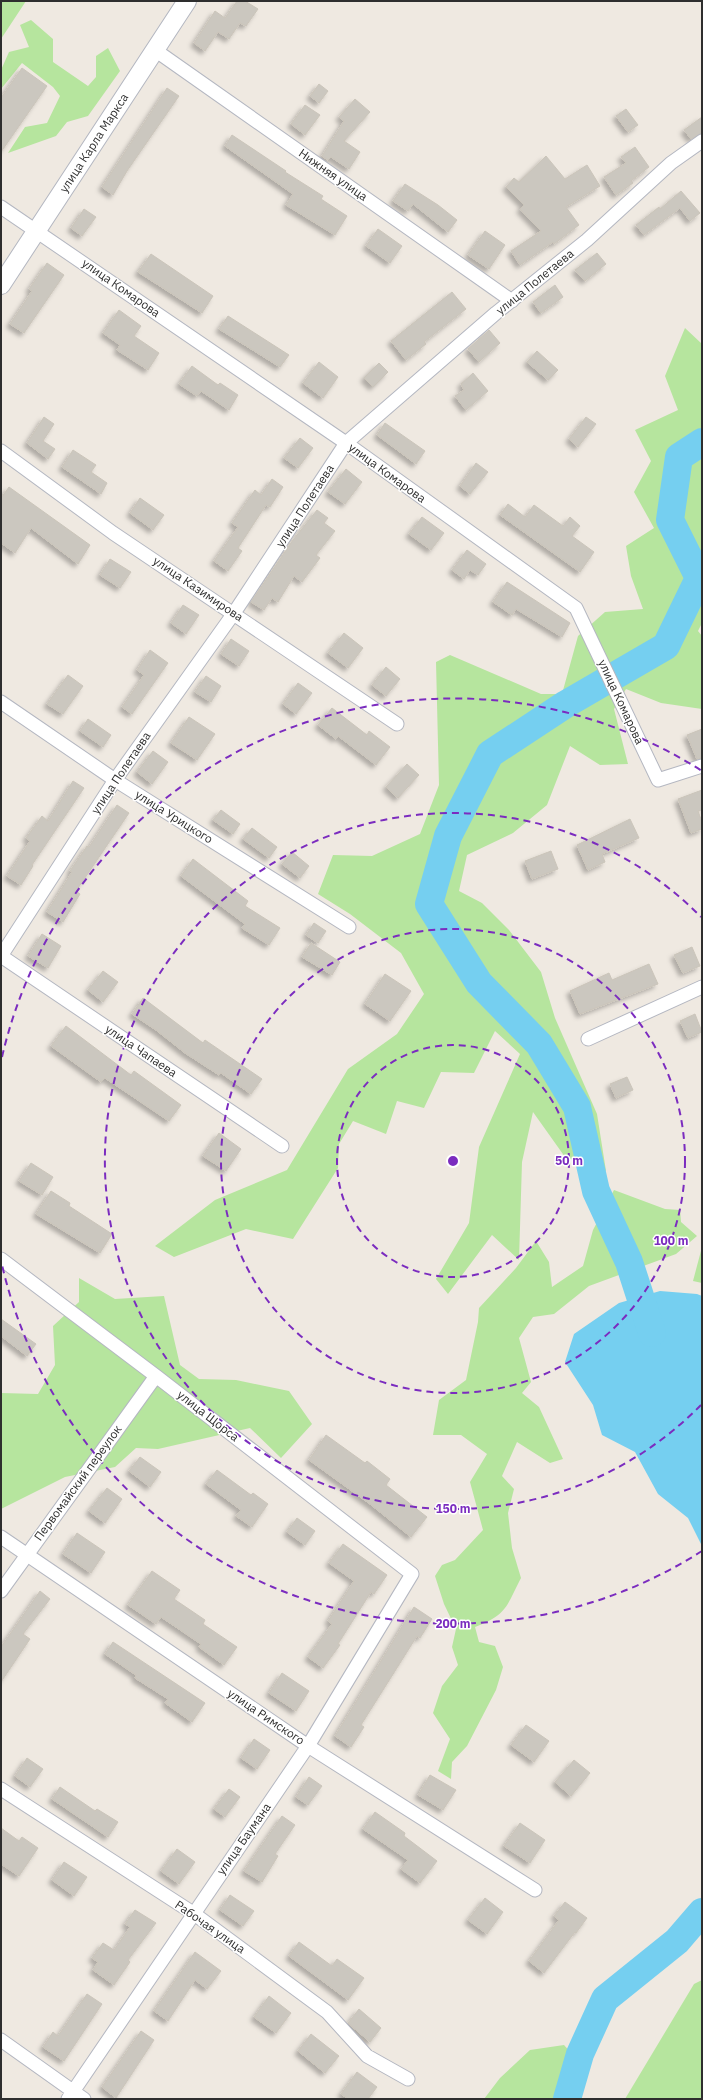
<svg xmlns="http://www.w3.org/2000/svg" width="703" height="2100" font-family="'IBM Plex Sans',sans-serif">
<defs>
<filter id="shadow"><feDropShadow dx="-3.5" dy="3.5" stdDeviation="2" flood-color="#0004"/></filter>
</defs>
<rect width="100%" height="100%" fill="#efe9e1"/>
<path fill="#b6e59e" d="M1,1H26L1,39Z
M31,20L53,39V62L88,86L96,77V56L108,48L120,71L88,116L67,122L56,136L8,153L25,127L47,123L60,96L53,87L22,63L1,89V70L9,52L29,47L20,25Z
M685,328L702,344V623L698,631L702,636V709L661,703L626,689L614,709L628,764L600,765L570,746L547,805L513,833L467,855L459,891L482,903L509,930L541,972L555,1018L597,1114L606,1171L565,1157L533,1112L522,1162L519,1260L492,1235L448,1294L436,1279L469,1223L479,1147L520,1054L495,1031L474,1073L441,1072L424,1108L397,1101L386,1134L353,1121L339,1144L338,1168L293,1239L246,1229L174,1257L155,1246L215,1200L287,1170L348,1069L397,1034L424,994L401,953L350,914L318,894L333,855L372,856L420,834L439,785L436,662L450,655L541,694H562L578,636L605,612L643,609L631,576L626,546L654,528L634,492L651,461L635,430L678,410L665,376Z
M614,1190L665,1209L680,1210L681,1222L697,1236L676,1254L589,1286L554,1314L533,1317L519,1338L531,1382L522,1393L539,1407L563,1459L550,1463L517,1442L502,1476L514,1489L508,1513L512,1548L521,1578C506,1607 507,1615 475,1627L479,1642L495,1646L503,1667L496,1690L467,1746L452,1762L451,1779L438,1771L450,1739L433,1713L442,1686L458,1665L452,1647L456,1629L444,1604L435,1576L442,1565L455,1560L483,1530L470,1482L487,1454L461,1435H433L439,1400L466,1380L478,1322L479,1308L516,1268L536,1241L549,1262L552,1287L583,1266L593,1230Z
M702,1247V1283L693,1281Z
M79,1278L115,1299L164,1296L180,1365L199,1379L236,1380L289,1391L312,1424L281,1458L250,1428L158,1449L136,1448L115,1467L65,1477L1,1509V1393L38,1394L55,1365L53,1326L79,1302Z
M702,1980V2099H625L694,1984Z
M564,2045L573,2055L557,2099H484L500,2078L530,2050Z"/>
<path fill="#75cff0" d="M660,1291L697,1294L702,1296V1546L688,1518L658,1494L635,1452L602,1435L593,1405L565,1362L574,1334L619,1303Z
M702,1898V1927L696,1929L668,1957Z"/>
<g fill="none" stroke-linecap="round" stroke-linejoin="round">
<path stroke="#75cff0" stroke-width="28" d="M652,1333L629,1262L596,1191L577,1107L539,1044L479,983L429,904L448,836L490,754L566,704L666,646L699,578L670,520L679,457L702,442
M567,2099L580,2054L605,1999L677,1941L702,1912"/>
</g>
<path fill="#cbc7bf" stroke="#cbc5ba" filter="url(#shadow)" d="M237,1H245L258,9L246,26L240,23L229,39L218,32L205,51L194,43L215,11L225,18Z
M22,68L47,86L1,152V98Z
M319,84L328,91L319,103L310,96Z
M167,88L179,96L127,171L113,195L102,187Z
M355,99L370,112L344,141L360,152L349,169L331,157L328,160L322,156L344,121L339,117Z
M305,105L320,115L305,135L291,124Z
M626,109L638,125L628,132L616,116Z
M702,117V133L691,139L684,130Z
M232,135L286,171L285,172L323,196L321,199L347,216L335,235L286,205L293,194L225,146Z
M635,147L649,167L631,181L633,183L616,195L604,177L626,163L621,157Z
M546,156L565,179L587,165L600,186L566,207L579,225L554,244L553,242L520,265L511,251L541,231L520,209L524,205L506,187L514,178L519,182Z
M405,184L438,205L457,220L448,232L413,204L408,211L393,201Z
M681,191L700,213L690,221L680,208L644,235L636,225L659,207L660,209Z
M84,209L96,217L82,236L71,228Z
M378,229L402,246L390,263L366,246Z
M485,231L505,245L489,269L468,255Z
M597,253L606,264L585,281L575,270Z
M151,254L213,296L202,313L138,272Z
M47,263L64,275L24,333L10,324L32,291L29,289Z
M555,285L563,297L541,313L533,302Z
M452,292L466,309L424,342L426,344L406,360L391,341Z
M119,310L141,326L134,336L159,353L148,370L117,350L120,345L103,333Z
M228,316L289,355L280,367L219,329Z
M489,330L500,343L479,362L468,349Z
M537,351L558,370L548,380L527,362Z
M319,362L338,377L323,398L303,383Z
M379,363L388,372L373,387L364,378Z
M192,366L218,385L220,383L238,395L229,410L201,391L197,396L179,384Z
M473,373L488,391L466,410L455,396L464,390L461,384Z
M44,417L54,424L43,441L55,449L48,459L27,443Z
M586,417L596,424L578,447L569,439Z
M385,423L425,451L416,464L377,435Z
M300,438L313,448L298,468L284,458Z
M73,450L96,465L91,472L107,483L101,494L62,467Z
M476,463L488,472L470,494L460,486Z
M346,469L362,482L345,504L328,492Z
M272,479L283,487L270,507L266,505L238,548L242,551L228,571L214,561L238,527L232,523L255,490L261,495Z
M9,487L90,545L78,564L31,528L15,553L1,543V498Z
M140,498L164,515L153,530L130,513Z
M508,504L525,517L534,505L563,526L570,517L580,526L572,536L594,552L580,572L500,515Z
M317,510L328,518L324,523L335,531L316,555L320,558L302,582L294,576L278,602L272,598L264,610L251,602L293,540Z
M422,517L444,533L431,550L409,534Z
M467,550L486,564L478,575L470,570L464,579L452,570Z
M110,559L131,572L120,588L100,575Z
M507,582L570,623L562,637L516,609L512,615L493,602Z
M183,605L199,615L186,634L171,623Z
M344,633L363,648L348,668L328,653Z
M231,639L249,651L239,666L221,654Z
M150,650L168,663L132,714L122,707L144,675L137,670Z
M386,667L400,679L386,696L372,685Z
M68,675L83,686L63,714L47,704Z
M206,676L221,686L211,702L195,692Z
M298,683L312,693L296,714L283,704Z
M332,708L367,735L369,731L390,747L376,765L338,736L336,739L318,725Z
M189,717L215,734L197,760L171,743Z
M88,719L111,735L103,747L80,731Z
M702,729V758L697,759L687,735Z
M153,751L168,762L152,784L137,772Z
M407,764L419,775L398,798L386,787Z
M73,781L84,788L32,865L33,866L21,885L7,876L30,841L26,838L42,816L48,821Z
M702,790V810L698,811L702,822V829L691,833L678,799Z
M117,805L129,813L76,891L80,894L63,922L47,912L72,872L70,871L87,846L89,847Z
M221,810L240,824L233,834L213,820Z
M630,819L639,838L602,854L605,862L588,870L577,845Z
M252,828L277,847L269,858L243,839Z
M551,851L558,869L532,879L525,861Z
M292,852L309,866L300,878L282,864Z
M193,859L248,901L245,906L280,928L269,945L242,928L245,924L181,876Z
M314,923L326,931L318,943L306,935Z
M42,934L61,946L48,968L28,956Z
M311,943L340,962L332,975L302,957Z
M692,947L700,966L683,973L674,955Z
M649,964L658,984L580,1014L570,991L609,973L612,980Z
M103,971L118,982L103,1002L88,990Z
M385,974L411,991L390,1021L365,1004Z
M143,998L203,1043L205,1040L262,1079L251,1094L221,1073L219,1075L185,1053L156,1030L132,1014Z
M695,1014L702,1032L688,1038L680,1021Z
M66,1026L131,1075L134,1071L181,1105L169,1121L105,1078L101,1082L51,1046Z
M627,1077L633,1090L616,1098L610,1084Z
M219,1133L241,1149L226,1171L203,1156Z
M31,1163L53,1177L42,1195L19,1181Z
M51,1191L70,1203L69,1206L112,1234L100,1253L36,1214Z
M1,1319L36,1344L27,1356L1,1336Z
M326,1435L365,1463L367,1461L390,1479L386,1485L427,1517L411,1537L370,1504L309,1460Z
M140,1457L161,1472L150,1487L129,1471Z
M217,1470L251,1495L253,1493L268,1504L252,1527L236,1516L241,1510L206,1484Z
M107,1488L122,1499L105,1523L89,1511Z
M297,1518L315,1531L305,1545L287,1532Z
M77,1533L105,1552L91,1573L63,1554Z
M343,1544L387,1575L374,1594L371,1592L338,1644L340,1645L323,1668L308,1657L332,1624L328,1621L354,1581L329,1563Z
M152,1571L180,1590L174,1599L205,1620L203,1624L237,1647L224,1665L199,1647L201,1644L161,1617L156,1624L128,1605Z
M40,1591L50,1599L23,1634L30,1639L1,1682V1647Z
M414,1607L432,1619L420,1638L417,1636L390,1679L361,1725L364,1727L351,1747L335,1736Z
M113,1642L205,1703L192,1722L165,1703L168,1699L135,1678L136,1675L105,1654Z
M282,1673L309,1691L296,1711L269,1693Z
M526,1725L549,1741L534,1762L511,1745Z
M254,1739L270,1750L257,1769L241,1758Z
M27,1758L43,1769L30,1787L15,1776Z
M574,1760L590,1773L571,1796L555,1782Z
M430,1775L456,1790L443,1810L418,1795Z
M309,1777L322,1786L308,1805L296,1797Z
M60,1787L95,1811L97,1809L118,1822L108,1837L52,1799Z
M229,1789L240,1797L225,1817L214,1809Z
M375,1812L405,1833L404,1836L437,1861L420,1883L401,1869L408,1860L363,1829Z
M282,1816L295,1825L275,1854L278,1856L262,1882L244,1871Z
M520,1823L545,1840L530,1863L504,1846Z
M1,1828L19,1841L22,1837L38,1848L19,1876L1,1864Z
M177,1849L195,1862L179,1884L161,1871Z
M64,1862L87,1877L74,1896L52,1880Z
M230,1895L254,1911L243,1926L220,1910Z
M485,1898L503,1912L487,1934L468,1920Z
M565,1902L587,1918L576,1933L575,1932L544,1973L529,1961L559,1920L554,1916Z
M135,1910L156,1923L128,1960L130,1962L114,1985L93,1970L98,1962L92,1958L103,1943L114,1950L130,1927L125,1924Z
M299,1942L332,1966L337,1959L364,1978L348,2000L289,1956Z
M195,1952L221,1971L207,1989L195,1980L168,2021L154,2011Z
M87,1994L102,2004L64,2061L43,2047L53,2032L58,2036Z
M269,1996L291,2013L276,2033L254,2017Z
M359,2009L381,2028L370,2042L348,2023Z
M141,2031L154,2040L116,2098L102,2087Z
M311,2034L339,2056L325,2073L298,2051Z
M357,2072L377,2087L368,2099H348L341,2094Z"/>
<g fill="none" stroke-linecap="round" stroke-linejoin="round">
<g stroke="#b4b7c1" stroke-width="15">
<path id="minor" d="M155,50L512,301
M1,207L346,443L576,608L658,780L702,766
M1,451L113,533L397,724
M1,702L115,780L349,927
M588,1039L702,987
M282,1146L1,956L115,780L234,613L346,443L496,313L587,240L671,163L702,141
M1,1259L156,1376L412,1574L308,1746L68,2099
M1,1537L308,1746L535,1890
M1,1591L156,1376
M1,1789L193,1913L327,2012L367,2056L408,2079
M1,2040L84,2099"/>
</g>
<g stroke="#b4b7c1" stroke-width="20">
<path id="secondary" d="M1,285L187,1"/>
</g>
<use href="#minor" stroke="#fff" stroke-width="13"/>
<use href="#secondary" stroke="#fff" stroke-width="18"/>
</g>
<g fill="none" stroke="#7b2cbf" stroke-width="2" stroke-dasharray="7 5">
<circle cx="453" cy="1161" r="116"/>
<circle cx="453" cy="1161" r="232"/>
<path d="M701 1405A348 348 0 1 1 701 917"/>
<path d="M702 1551A463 463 0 0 1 2 1265M2 1057A463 463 0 0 1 702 771"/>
</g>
<g text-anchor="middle" stroke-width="3" stroke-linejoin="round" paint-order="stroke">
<g font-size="12" fill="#2e2e2e" stroke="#fff">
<text transform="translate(94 143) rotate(-57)" y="4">улица Карла Маркса</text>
<text transform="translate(333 175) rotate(35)" y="4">Нижняя улица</text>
<text transform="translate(535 282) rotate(-39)" y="4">улица Полетаева</text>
<text transform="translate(121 288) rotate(35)" y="4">улица Комарова</text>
<text transform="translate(387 473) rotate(36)" y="4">улица Комарова</text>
<text transform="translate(305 506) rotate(-57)" y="4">улица Полетаева</text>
<text transform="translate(198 589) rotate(34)" y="4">улица Казимирова</text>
<text transform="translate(621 702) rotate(65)" y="4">улица Комарова</text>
<text transform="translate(121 773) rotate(-56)" y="4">улица Полетаева</text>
<text transform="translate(174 817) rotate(32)" y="4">улица Урицкого</text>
<text transform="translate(141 1051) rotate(34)" y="4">улица Чапаева</text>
<text transform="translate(208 1416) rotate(38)" y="4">улица Щорса</text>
<text transform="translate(78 1483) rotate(-54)" y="4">Первомайский переулок</text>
<text transform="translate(266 1717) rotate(34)" y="4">улица Римского</text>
<text transform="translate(244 1839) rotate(-55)" y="4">улица Баумана</text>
<text transform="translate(210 1927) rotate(35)" y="4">Рабочая улица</text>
</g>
</g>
<circle cx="453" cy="1161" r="6" fill="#7b2cbf" stroke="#fff" stroke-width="2"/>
<g font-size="12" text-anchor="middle" font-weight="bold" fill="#7b2cbf" stroke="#fff" stroke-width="3" stroke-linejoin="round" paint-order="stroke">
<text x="569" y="1165">50 m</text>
<text x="671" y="1245">100 m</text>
<text x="453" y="1513">150 m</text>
<text x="453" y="1628">200 m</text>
</g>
<rect width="703" height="2100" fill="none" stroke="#2e2e2e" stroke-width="4"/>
</svg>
